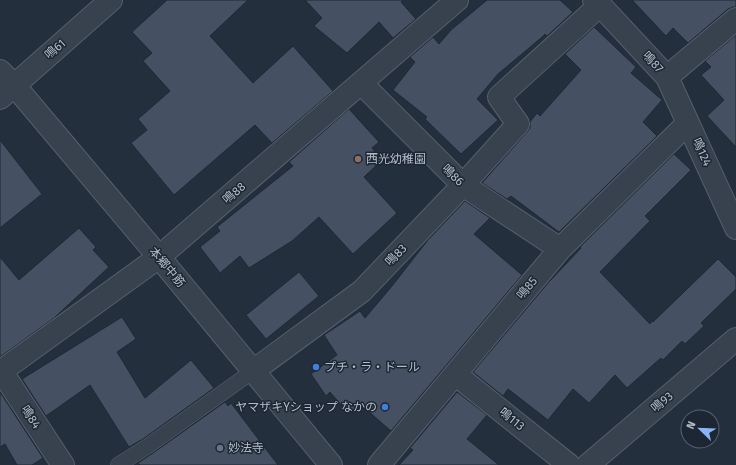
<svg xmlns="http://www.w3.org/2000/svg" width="736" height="465" font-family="'Fira Sans','Noto Sans JP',sans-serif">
<rect width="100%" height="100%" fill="#242f3e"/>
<path fill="#455162" stroke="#1f2835" d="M167,0H248L210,36L253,83L293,46L333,91L272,143L255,125L174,195L131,143L147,130L138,119L170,91L143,61L152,53L132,32Z
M305,0H403L401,2L416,19L393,38L379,22L347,53L314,26L322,18Z
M487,0H560L573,12L547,36L545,34L541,38L498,74L477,99L498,120L461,154L425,119L427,117L393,90L415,62L410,57L433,37L439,44L451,30Z
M632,0H736V7H733L728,9L688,43L673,28L666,36Z
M594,27L636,67L631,73L662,100L643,122L657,136L559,232L511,196L507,199L482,183L527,132L530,128V122L537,113L540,116L581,70L565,54Z
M736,35V147L707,116L724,100L701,75L711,67L705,61Z
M349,109L379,142L372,148L382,160L364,177L397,213L353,254L319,217L292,241L249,268L240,256L220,273L200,247L220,231L217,227L293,166L289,162Z
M0,140L42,194L0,228Z
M674,154L691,170L645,216L650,221L600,272L650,324L652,321L653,322L718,259L736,277V289L701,323L704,326L685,344L682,341L663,360L661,358L627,388L615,375L589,403L573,389L548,420L508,389L503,396L473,372L548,283L581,248L580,247Z
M465,201L490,218L474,234L522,275L391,431L360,404L349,414L330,392L326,396L311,374L337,355L324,335L360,311L365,318L392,286L428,240Z
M79,228L96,247L93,250L109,267L54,318L0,357V257L19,280Z
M299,272L319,296L266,339L246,315Z
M122,317L136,339L117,352L145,398L191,360L214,388L143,439L129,447L90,385L46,416L22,379Z
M0,392L43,458L32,465H17L5,444L0,447Z
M457,392L487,415L467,439L499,465H399L413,450L410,448Z
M225,402L228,406L231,403L278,465H140L138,463L153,453Z"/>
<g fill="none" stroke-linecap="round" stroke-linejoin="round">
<g stroke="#565f6c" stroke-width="16">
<path id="service" d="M118,465L148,446L253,371"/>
</g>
<g stroke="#565f6c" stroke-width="24">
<path id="minor" d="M594,0L600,5L667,77L736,228
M667,77L736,19
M361,83L463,185L560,249
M0,369L63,465
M253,371L362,291L463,185L518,124L499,97L600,5
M0,372L159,257L457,0
M455,374L569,465
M379,465L560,249L688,123"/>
</g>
<g stroke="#565f6c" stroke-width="24">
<path id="tertiary" d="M0,71L14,85L159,257L331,465
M0,98L111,0
M588,465L736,339"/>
</g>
<use href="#service" stroke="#38414e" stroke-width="15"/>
<use href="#minor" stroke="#38414e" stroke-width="22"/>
<use href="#tertiary" stroke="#38414e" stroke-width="22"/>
</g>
<circle fill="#8d6e63" stroke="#1d2633" stroke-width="1.5" cx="358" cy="159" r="4"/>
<g fill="#3f7fe0" stroke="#1d2633" stroke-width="1.5">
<circle cx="316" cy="367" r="4"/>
<circle cx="385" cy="407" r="4"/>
</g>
<circle fill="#6b7280" stroke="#1d2633" stroke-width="1.5" cx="220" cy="448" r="4"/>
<g text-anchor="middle" stroke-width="3" stroke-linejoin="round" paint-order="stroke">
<g font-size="12" fill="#b4bcc9" stroke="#1d2633">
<text transform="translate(55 49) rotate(-41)" y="4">鳴61</text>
<text transform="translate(653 62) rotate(47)" y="4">鳴87</text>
<text transform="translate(702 152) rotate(66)" y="4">鳴124</text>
<text transform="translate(453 175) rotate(44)" y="4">鳴86</text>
<text transform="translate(234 193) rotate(-41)" y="4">鳴88</text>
<text transform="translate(396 255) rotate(-46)" y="4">鳴83</text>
<text transform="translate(167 267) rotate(50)" y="4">本郷中筋</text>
<text transform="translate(527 288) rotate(-50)" y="4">鳴85</text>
<text transform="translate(662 402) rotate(-40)" y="4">鳴93</text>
<text transform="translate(31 417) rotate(57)" y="4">鳴84</text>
<text transform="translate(512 419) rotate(39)" y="4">鳴113</text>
</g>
<g font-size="12" fill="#b4bcc9" stroke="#1d2633" text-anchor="start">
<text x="366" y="163">西光幼稚園</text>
<text x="324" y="371">プチ・ラ・ドール</text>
<text x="377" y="411" text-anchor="end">ヤマザキYショップ なかの</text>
<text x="228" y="452">妙法寺</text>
</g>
</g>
<g transform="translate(700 429) rotate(293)"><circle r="19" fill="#1d2633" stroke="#59626f"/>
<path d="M0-3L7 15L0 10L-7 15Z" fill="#8ab4f8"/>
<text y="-6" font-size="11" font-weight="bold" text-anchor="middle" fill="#b4bcc9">N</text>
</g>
</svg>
